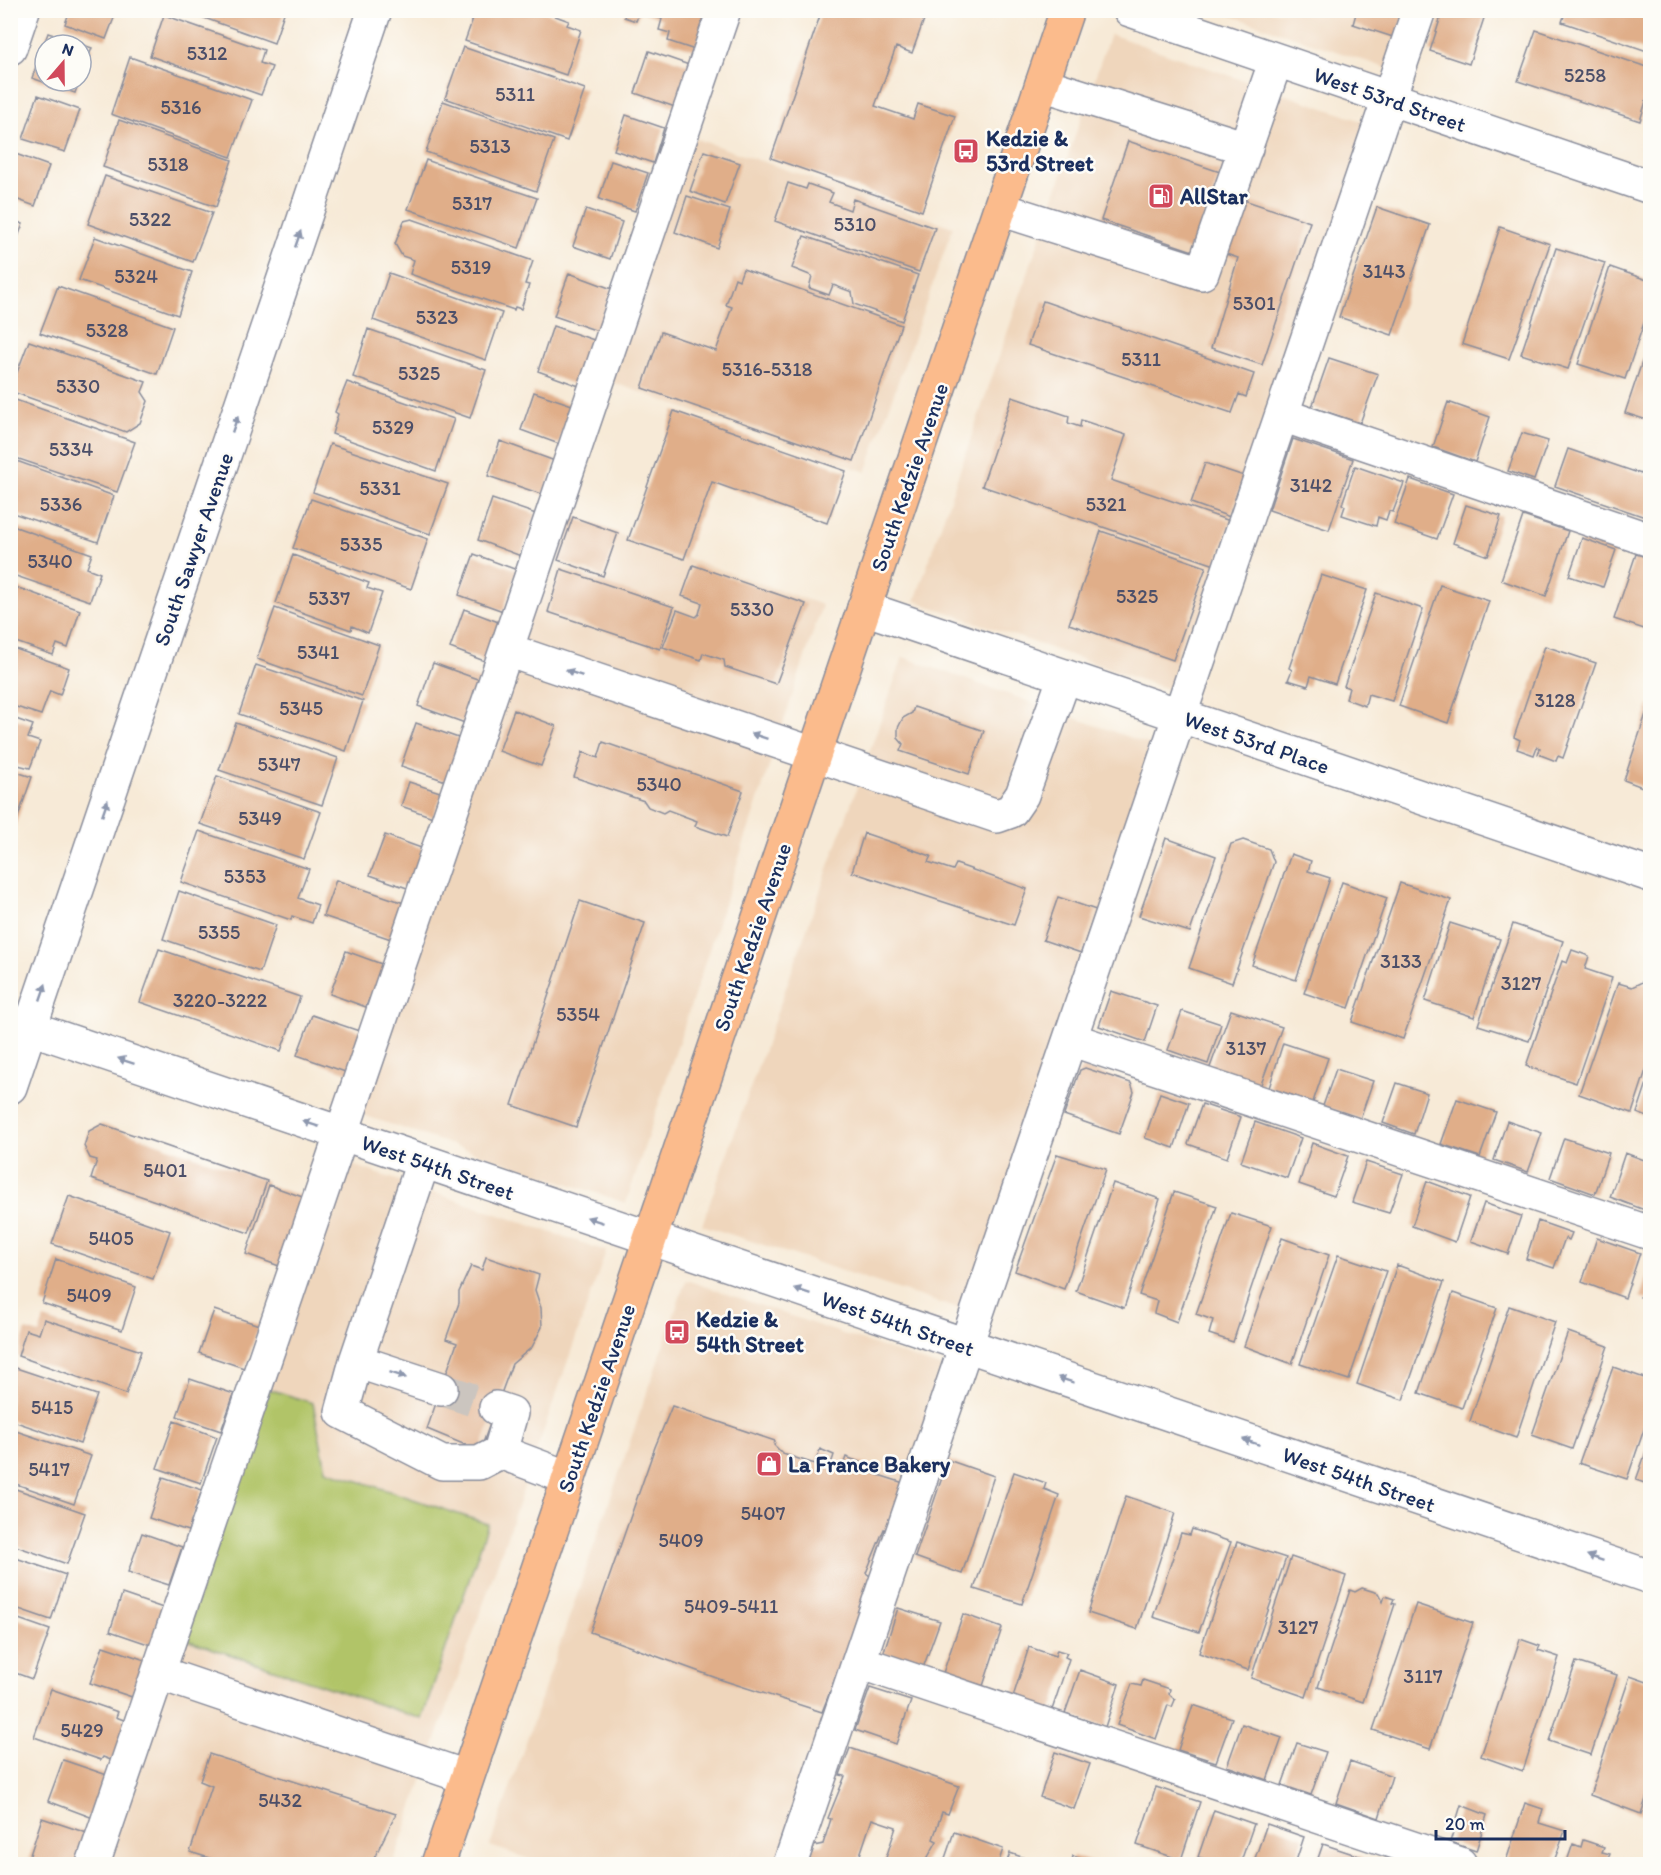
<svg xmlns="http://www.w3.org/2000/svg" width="1661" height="1875" font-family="Itim,sans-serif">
<rect width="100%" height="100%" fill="#fdfcf7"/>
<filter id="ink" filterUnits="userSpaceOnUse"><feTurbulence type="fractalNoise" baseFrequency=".0167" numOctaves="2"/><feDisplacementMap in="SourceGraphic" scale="12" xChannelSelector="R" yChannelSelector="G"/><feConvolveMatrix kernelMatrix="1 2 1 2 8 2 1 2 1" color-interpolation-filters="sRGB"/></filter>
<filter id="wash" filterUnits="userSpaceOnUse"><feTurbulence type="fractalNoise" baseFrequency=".008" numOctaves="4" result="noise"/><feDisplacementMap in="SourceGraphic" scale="24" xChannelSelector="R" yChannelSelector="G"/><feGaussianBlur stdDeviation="1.35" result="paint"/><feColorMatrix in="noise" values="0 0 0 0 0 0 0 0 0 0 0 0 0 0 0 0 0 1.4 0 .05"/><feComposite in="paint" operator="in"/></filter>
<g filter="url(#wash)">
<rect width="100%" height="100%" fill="#f7ead7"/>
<path fill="#efd6bc" d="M1217,11H1419L1398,72Z
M1110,34L1379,127L1187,696L915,601Z
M682,134L953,227L866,472L600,378Z
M554,512L822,605L626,1203L351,1111Z
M903,657L1168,751L977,1315L702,1225Z
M335,1159L606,1251L393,1864H93Z
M686,1280L957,1373L790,1864H543L490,1846Z"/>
<path fill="#b1c467" stroke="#667a62" stroke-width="1.5" d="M269,1389L313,1403L326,1470L488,1524L422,1719L184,1639Z"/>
<g id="blocks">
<path fill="#e0ae89" d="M70,10H117L106,39L65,24Z
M182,10H285L274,43Z
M476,10H539L569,21L567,25L581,30L566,75L465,41Z
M627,10H709L695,50L668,41L670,33L659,30L662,19L640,11L636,21L624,17Z
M822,10H914L926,14L912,53L896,47L875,106L913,119L918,104L955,116L922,211L771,158Z
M1357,10H1405L1396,38L1353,24Z
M1443,10L1486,12L1469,64L1430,51Z
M1566,10H1650V52L1562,22Z
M164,15L264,50L260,63L272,67L261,95L150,56Z
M1536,30L1650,68V88L1640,121L1518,81Z
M48,33L92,48L81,76V45H45V81H79L75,93L32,78Z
M463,47L585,89L567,141L445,98Z
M649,51L689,65L675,107L635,93Z
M130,57L252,100L231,157L111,114Z
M38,95L80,110L65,152L23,139Z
M443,101L554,140L536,191L426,152Z
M626,115L664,128L653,163L614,150Z
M119,120L232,160L216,207L103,167Z
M1128,141L1220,172L1193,251L1101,220Z
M704,151L740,163L725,204L690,191Z
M10,152L49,166L35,206L10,197Z
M426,160L537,198L519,248L408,209Z
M611,161L648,173L635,211L599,199Z
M105,176L212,213L193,262L88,224Z
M788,183L806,189L808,184L833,193L829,202L850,210L853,199L935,228L919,272L775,221Z
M687,196L730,210L717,248L675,232Z
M1241,199L1310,222L1262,365L1211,348L1238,258L1223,253Z
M1377,207L1430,225L1392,335L1339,317Z
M586,209L622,222L610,259L573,246Z
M10,219L23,224L11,255H10Z
M412,219L533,261L525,284L529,285L521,309L515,307L514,310L410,274L414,260L402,256L395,244L404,221Z
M1500,227L1550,244L1509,359L1462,344Z
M804,236L918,275L902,321L854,304L852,292L833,285L829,295L809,288L812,276L792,268Z
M95,237L192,272L178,315L79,280Z
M1556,248L1605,263L1568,369L1521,354Z
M1610,267L1650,281V305L1625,379L1578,364Z
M743,269L901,325L854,461L642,388L661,332L716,351L732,307L726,305L735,278L739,280Z
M389,273L502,313L486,360L373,320Z
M569,273L612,289L598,331L554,316Z
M58,286L173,327L157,374L40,333Z
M1043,301L1254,374L1246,397L1239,394L1232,413L1028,345Z
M553,326L594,340L579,386L538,371Z
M368,329L486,370L470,418L353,377Z
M1650,338V421L1625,413Z
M29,341L146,382L142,392L148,401L140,423L126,432L10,391Z
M1329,358L1378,374L1360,423L1312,407Z
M347,382L454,419L436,471L332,434L338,414L335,412Z
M534,392L572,405L559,444L521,430Z
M1012,397L1069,416L1068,423L1080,427L1081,420L1126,435L1111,480L1230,521L1215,565L982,486Z
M10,398L135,442L117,492L10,456Z
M1448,402L1490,417L1475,462L1433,447Z
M674,411L846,471L827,523L712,482L684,559L628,540Z
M1522,433L1548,441L1534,480L1508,471Z
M1293,439L1353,459L1329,530L1269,510Z
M500,441L555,461L544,495L488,476Z
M330,444L448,484L430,534L313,492Z
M1568,449L1650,477V509L1648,518L1555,486Z
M11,459L114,496L98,542L10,512Z
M1205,463L1244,476L1230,517L1191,503Z
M1355,466L1404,483L1393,512L1389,511L1386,520L1378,517L1376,526L1342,515L1345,506L1342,504Z
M1410,479L1453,494L1437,539L1394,524Z
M311,499L428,539L411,589L293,548Z
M492,499L536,514L521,556L478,540Z
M1466,505L1501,516L1488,556L1453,543Z
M1523,516L1568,531L1546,596L1501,580Z
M573,517L618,533L603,576L558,560Z
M10,525L92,554L87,568L100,573L90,601L10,574Z
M1101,531L1206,567L1173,660L1069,624Z
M1582,538L1616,550L1603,587L1569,576Z
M474,554L517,570L503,611L459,595Z
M1636,554L1650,558V631L1614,619Z
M293,555L369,583L367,588L382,593L368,633L352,626L351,630L276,603Z
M693,565L806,604L776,684L725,667L724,660L703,653L701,660L663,647L677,610L696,617L699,614L702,603L682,596Z
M561,569L674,607L660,649L548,612Z
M1321,575L1367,590L1335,684L1311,676L1308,686L1288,680L1292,670L1289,668Z
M10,585L80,610L68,648L57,644L53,655L10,640Z
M1440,585L1489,601L1448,723L1399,706Z
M1376,593L1423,609L1392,701L1368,694L1365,706L1346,699L1349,688L1344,686Z
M275,608L379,645L362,696L257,659Z
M464,609L501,623L487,662L450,648Z
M1545,646L1596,663L1563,758L1558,756L1556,761L1538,754L1540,748L1537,747L1534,755L1517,749L1520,740L1514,737Z
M10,647L69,668L60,695L50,691L41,715L10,705Z
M433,663L480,680L465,723L418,706Z
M256,665L363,701L346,751L239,714Z
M1650,702V790L1624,780Z
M914,707L984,731L969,774L900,751L903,744L898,738V728L903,718L912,713Z
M514,710L556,726L541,766L499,751Z
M10,717L33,725L28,738L40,742L30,768L10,763Z
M236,723L338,758L322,805L219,770Z
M416,723L464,740L449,782L401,766Z
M603,742L743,791L727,837L695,826L697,821L668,810L663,813L648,807L644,801L574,777L583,752L598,758Z
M10,770L32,777L13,831H10Z
M217,776L321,812L304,859L200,824Z
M409,782L443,793L433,817L401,806Z
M199,831L309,869L298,898L318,905L312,923L292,916L291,920L181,882Z
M864,833L931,856L928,862L953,870L956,864L1027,889L1014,925L852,872Z
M385,835L424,849L410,889L370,875Z
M1166,838L1216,856L1190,932L1139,916Z
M1243,840L1269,849L1274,862L1232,983L1189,968L1231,844Z
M1291,854L1311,861L1308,871L1330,878L1296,980L1252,965Z
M336,880L404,903L391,939L323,916Z
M1342,882L1387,898L1349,1008L1304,993Z
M1400,883L1451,900L1403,1039L1352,1022Z
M179,891L276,925L260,972L163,939Z
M1058,897L1096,910L1081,953L1043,940Z
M580,901L645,923L576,1127L512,1105Z
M1450,923L1500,939L1474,1017L1425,1001Z
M1513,924L1563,941L1529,1041L1478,1025Z
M159,949L300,997L281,1051L140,1002Z
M1572,950L1589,956L1585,969L1612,978L1576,1083L1526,1066L1562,961L1567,963Z
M346,951L387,966L375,1001L369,999L366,1007L330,994Z
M1642,982L1650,985V1058L1632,1113L1579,1094L1618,983L1632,987Z
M1111,991L1157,1006L1145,1042L1099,1026Z
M1231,1010L1282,1027L1260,1087L1209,1070Z
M1182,1011L1221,1024L1208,1064L1168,1050Z
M312,1015L365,1033L351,1074L297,1055Z
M1283,1043L1328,1058L1313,1102L1269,1088Z
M1085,1068L1131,1083L1134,1092L1119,1134L1064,1115L1080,1070Z
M1336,1069L1373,1081L1360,1119L1323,1106Z
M1650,1074V1118L1637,1113Z
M1397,1083L1427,1093L1414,1134L1383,1123Z
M1160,1093L1189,1103L1174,1148L1145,1138Z
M1457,1099L1496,1112L1480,1157L1441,1144Z
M1202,1104L1241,1117L1227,1158L1188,1144Z
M1507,1121L1542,1133L1528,1172L1494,1160Z
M1255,1122L1301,1138L1287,1178L1241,1162Z
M102,1124L267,1181L249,1233L91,1179L97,1160L90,1158L84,1146L89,1131Z
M1564,1138L1609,1153L1595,1194L1550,1178Z
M1312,1143L1348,1156L1334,1196L1299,1184Z
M1625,1153L1650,1162V1212L1610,1197Z
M1057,1154L1106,1169L1064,1289L1015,1271Z
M1366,1162L1403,1174L1389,1213L1352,1202Z
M1427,1181L1470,1197L1455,1242L1412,1226Z
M1113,1183L1160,1199L1124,1308L1076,1291Z
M269,1185L308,1199L282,1267L246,1254Z
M1174,1192L1217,1206L1177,1322L1154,1313L1157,1301L1139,1295Z
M69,1196L170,1231L153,1279L52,1244Z
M1484,1203L1521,1216L1508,1254L1471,1241Z
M1231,1213L1272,1226L1233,1342L1209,1334L1213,1320L1196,1314Z
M1538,1221L1572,1233L1569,1240L1565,1238L1554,1268L1526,1259Z
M1282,1238L1329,1255L1292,1364L1244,1346Z
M1597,1238L1640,1253L1625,1298L1582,1282Z
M1338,1255L1386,1271L1349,1380L1300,1364Z
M486,1257L539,1275L535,1290L541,1308L542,1327L532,1347L512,1364L480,1451L427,1429L457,1343L446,1339L459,1303V1292L471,1266L482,1270Z
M56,1259L136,1287L122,1330L42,1303Z
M1397,1265L1444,1282L1403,1400L1357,1384Z
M1650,1268V1300L1640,1297Z
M1453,1293L1497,1308L1462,1408L1419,1393Z
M1509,1306L1555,1322L1516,1438L1470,1421Z
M214,1310L259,1325L244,1368L199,1353Z
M44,1319L141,1351L126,1394L18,1356L26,1330L39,1334Z
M1568,1332L1608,1346L1572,1449L1532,1435Z
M10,1366L97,1395L80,1444L10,1420Z
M1613,1367L1650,1380V1412L1627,1479L1579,1463Z
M190,1379L234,1394L221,1431L177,1416Z
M672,1406L775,1441L774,1445L783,1454L815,1464L820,1449L834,1455L830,1467L841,1471L846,1457L871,1466L869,1472L907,1484L891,1531L884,1529L866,1573L874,1579L822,1712L722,1680L590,1632L655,1447Z
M174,1421L217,1437L201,1483L157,1468Z
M10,1429L91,1456L74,1504L10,1482Z
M1650,1441V1485L1636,1480Z
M948,1460L994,1476L962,1574L915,1557Z
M1014,1472L1046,1483L1044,1489L1059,1495L1022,1604L974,1589Z
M163,1477L202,1490L188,1531L149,1518Z
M10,1487L85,1513L67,1564L10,1544Z
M1126,1496L1175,1513L1137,1629L1088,1613Z
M1192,1529L1231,1542L1199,1632L1153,1617L1181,1533L1190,1535Z
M142,1533L182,1547L169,1585L128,1572Z
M1237,1542L1286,1558L1248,1670L1199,1653Z
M10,1556L66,1575L51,1620L10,1606Z
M1291,1557L1346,1576L1306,1697L1251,1678Z
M1362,1588L1378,1593L1383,1602L1385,1596L1394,1599L1392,1603L1395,1604L1363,1702L1318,1687L1350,1590L1355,1592Z
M122,1594L163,1608L151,1645L110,1631Z
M1416,1604L1473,1623L1430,1749L1373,1730Z
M898,1608L940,1621L923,1668L883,1654Z
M963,1614L1002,1628L983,1686L943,1673Z
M10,1616L50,1630L32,1679L10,1671Z
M1520,1639L1540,1646L1538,1650L1559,1657L1523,1771L1481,1756Z
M103,1646L145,1660L132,1697L90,1683Z
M1029,1647L1055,1656L1057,1650L1067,1653L1065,1657L1069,1659L1051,1713L1012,1700Z
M1576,1662L1617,1675L1591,1755L1549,1741Z
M1080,1670L1119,1684L1105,1727L1065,1713Z
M1630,1676L1650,1683V1787L1641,1814L1590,1795Z
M1143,1680L1170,1689L1169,1694L1175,1700L1172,1707L1168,1705L1156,1739L1117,1725L1132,1684L1141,1686Z
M870,1688L911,1701L896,1744L855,1730Z
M51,1689L118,1712L116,1717L129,1722L116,1762L103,1757L101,1760L34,1737Z
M1193,1705L1232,1718L1216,1762L1178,1750Z
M1242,1724L1282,1738L1267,1780L1227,1766Z
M1297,1743L1326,1752L1311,1795L1282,1785Z
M850,1748L959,1786L948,1814L942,1812L933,1839L937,1841L924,1864H884L896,1827L872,1819L857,1864H808L814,1846L823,1844L831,1819L828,1818L845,1776L840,1775Z
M1055,1752L1090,1764L1074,1809L1040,1797Z
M209,1754L396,1814L371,1864H228L190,1852L212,1786L200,1781Z
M63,1760L107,1775L93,1818L48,1801Z
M1350,1761L1392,1776L1379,1818L1336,1803Z
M1156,1787L1200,1802L1181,1860L1137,1845Z
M1525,1803L1543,1809L1539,1823L1565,1831L1553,1864H1518L1506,1861Z
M1461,1805L1487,1815L1476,1851L1450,1842Z
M1214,1810L1254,1824L1240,1864H1221L1198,1857Z
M42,1818L87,1833L77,1864H50L29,1858Z
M1267,1824L1304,1837L1295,1864H1253Z
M954,1832L1003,1849L998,1864H943Z
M1583,1840L1604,1847L1602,1852L1610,1854L1606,1864H1566L1573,1844L1581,1847Z
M1323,1844L1362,1857L1360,1864H1316Z
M1010,1853L1042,1864H1006Z
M1073,1856L1096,1864H1071Z"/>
</g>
</g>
<g filter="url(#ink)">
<use href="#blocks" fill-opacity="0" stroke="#898c9a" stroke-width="1.5"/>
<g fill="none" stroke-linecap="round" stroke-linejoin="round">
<path stroke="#cbc5bf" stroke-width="33" stroke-dasharray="33 16" stroke-linecap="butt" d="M441,1389L496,1408"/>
<g stroke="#898c9a" stroke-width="36">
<path id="minor" d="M1130,10L1650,187
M10,48L23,10
M1042,84L1246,148
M1000,209L1202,273L1276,60
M1282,415L1650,540
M864,608L1650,875
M507,650L997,816L1011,811L1022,795L1065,676
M10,1021L1650,1577
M1070,1039L1650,1233
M10,1087L375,10
M423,1162L356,1361L342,1412L442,1463H479L500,1452L569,1478
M356,1361L441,1389
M496,1408L511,1413L500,1452
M859,1662L1460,1864
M159,1673L466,1777
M93,1864L724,10
M790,1864L1419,10"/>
</g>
<g stroke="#898c9a" stroke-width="36">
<path id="major" d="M438,1864L1067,10"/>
</g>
<use href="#minor" stroke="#fff" stroke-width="33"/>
<use href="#major" stroke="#fbbb8c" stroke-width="33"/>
</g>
<defs><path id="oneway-solid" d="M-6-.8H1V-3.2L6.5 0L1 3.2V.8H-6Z" transform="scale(1.5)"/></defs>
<g fill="#8d97ae">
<use href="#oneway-solid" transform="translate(298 239) rotate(-71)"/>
<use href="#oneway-solid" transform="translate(235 424) rotate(-71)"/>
<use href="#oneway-solid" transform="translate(574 673) rotate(-161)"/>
<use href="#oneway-solid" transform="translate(759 736) rotate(-161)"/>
<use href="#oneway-solid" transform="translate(105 808) rotate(-71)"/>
<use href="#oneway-solid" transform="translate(43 992) rotate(-71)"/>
<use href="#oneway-solid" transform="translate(126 1061) rotate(-161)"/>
<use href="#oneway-solid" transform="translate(311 1124) rotate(-161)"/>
<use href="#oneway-solid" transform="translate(595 1220) rotate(-161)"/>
<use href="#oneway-solid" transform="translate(802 1291) rotate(-161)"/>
<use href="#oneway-solid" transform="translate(398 1375) rotate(19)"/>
<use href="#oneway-solid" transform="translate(1066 1380) rotate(-161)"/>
<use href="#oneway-solid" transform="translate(1251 1442) rotate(-161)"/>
<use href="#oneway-solid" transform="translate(1595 1558) rotate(-161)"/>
</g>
</g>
<defs>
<g id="bus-square" transform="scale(1.35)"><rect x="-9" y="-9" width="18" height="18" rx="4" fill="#d1495b" stroke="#fdfcf7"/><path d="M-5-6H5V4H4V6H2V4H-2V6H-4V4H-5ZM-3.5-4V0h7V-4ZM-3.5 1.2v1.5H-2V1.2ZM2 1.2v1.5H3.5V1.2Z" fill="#fff"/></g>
<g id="fuel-square" transform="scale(1.35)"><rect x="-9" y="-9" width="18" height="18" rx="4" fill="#d1495b" stroke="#fdfcf7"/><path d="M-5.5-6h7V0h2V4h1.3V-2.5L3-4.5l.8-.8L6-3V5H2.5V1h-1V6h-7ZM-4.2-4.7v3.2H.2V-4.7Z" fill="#fff"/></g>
<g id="shop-square" transform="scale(1.35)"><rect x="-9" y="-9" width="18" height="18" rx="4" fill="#d1495b" stroke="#fdfcf7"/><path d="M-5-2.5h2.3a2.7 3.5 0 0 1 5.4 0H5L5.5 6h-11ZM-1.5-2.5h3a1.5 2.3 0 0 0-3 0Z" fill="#fff"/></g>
</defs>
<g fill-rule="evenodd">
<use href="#bus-square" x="966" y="151"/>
<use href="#fuel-square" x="1161" y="196"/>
<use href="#bus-square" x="677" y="1332"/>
<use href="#shop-square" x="769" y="1464"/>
</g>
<g text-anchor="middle" stroke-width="5" stroke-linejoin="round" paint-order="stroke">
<g font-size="20" fill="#4c4f69">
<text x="207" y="60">5312</text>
<text x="1585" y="82">5258</text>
<text x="515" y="101">5311</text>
<text x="181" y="114">5316</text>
<text x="490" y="153">5313</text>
<text x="168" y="171">5318</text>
<text x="472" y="210">5317</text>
<text x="150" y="226">5322</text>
<text x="855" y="231">5310</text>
<text x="471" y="274">5319</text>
<text x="1384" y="278">3143</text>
<text x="136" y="283">5324</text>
<text x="1254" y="310">5301</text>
<text x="437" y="324">5323</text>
<text x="107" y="337">5328</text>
<text x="1141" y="366">5311</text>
<text x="767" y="376">5316-5318</text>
<text x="419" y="380">5325</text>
<text x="78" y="393">5330</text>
<text x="393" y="434">5329</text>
<text x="71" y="456">5334</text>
<text x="1311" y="492">3142</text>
<text x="380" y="495">5331</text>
<text x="61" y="511">5336</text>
<text x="1106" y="511">5321</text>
<text x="361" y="551">5335</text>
<text x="50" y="568">5340</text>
<text x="1137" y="603">5325</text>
<text x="329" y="605">5337</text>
<text x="752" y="616">5330</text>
<text x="318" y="659">5341</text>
<text x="1555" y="707">3128</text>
<text x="301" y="715">5345</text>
<text x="279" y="771">5347</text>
<text x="659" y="791">5340</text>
<text x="260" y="825">5349</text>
<text x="245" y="883">5353</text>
<text x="219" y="939">5355</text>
<text x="1401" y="968">3133</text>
<text x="1521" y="990">3127</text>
<text x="220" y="1007">3220-3222</text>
<text x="578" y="1021">5354</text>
<text x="1246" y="1055">3137</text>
<text x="165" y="1177">5401</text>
<text x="111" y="1245">5405</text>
<text x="89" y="1302">5409</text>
<text x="52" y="1414">5415</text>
<text x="49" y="1476">5417</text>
<text x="763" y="1520">5407</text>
<text x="681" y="1547">5409</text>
<text x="731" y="1613">5409-5411</text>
<text x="1298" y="1634">3127</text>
<text x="1423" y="1683">3117</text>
<text x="82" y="1737">5429</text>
<text x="280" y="1807">5432</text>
</g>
<g font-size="22" fill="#1b2f5e" stroke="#fdfcf7">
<text transform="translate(1390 99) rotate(19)" y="8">West 53rd Street</text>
<text transform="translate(909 477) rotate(-71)" y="8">South Kedzie Avenue</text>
<text transform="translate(193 549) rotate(-71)" y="8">South Sawyer Avenue</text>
<text transform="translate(1257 742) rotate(19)" y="8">West 53rd Place</text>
<text transform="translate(752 937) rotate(-71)" y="8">South Kedzie Avenue</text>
<text transform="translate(438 1167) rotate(19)" y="8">West 54th Street</text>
<text transform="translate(898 1323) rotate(19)" y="8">West 54th Street</text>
<text transform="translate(596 1398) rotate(-71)" y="8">South Kedzie Avenue</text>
<text transform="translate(1359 1479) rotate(19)" y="8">West 54th Street</text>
</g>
<g font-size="22" font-weight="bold" fill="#1b2f5e" stroke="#fdfcf7" text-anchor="start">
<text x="986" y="146">Kedzie &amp;<tspan x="986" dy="25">53rd Street</tspan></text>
<text x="1180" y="204">AllStar</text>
<text x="696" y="1327">Kedzie &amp;<tspan x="696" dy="25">54th Street</tspan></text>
<text x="788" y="1472">La France Bakery</text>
</g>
</g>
<rect width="1661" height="1875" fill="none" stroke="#fdfcf7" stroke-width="36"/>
<g transform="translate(63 63) rotate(20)"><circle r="28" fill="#fdfcf7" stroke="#a3aaba" stroke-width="1.5"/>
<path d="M0-4.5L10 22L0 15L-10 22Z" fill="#d1495b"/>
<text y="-9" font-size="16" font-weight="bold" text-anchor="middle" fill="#1b2f5e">N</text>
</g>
<path d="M1436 1830v9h129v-9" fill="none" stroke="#1b2f5e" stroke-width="3"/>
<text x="1445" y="1830" font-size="18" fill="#1b2f5e" stroke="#fdfcf7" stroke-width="4.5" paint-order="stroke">20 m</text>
</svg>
